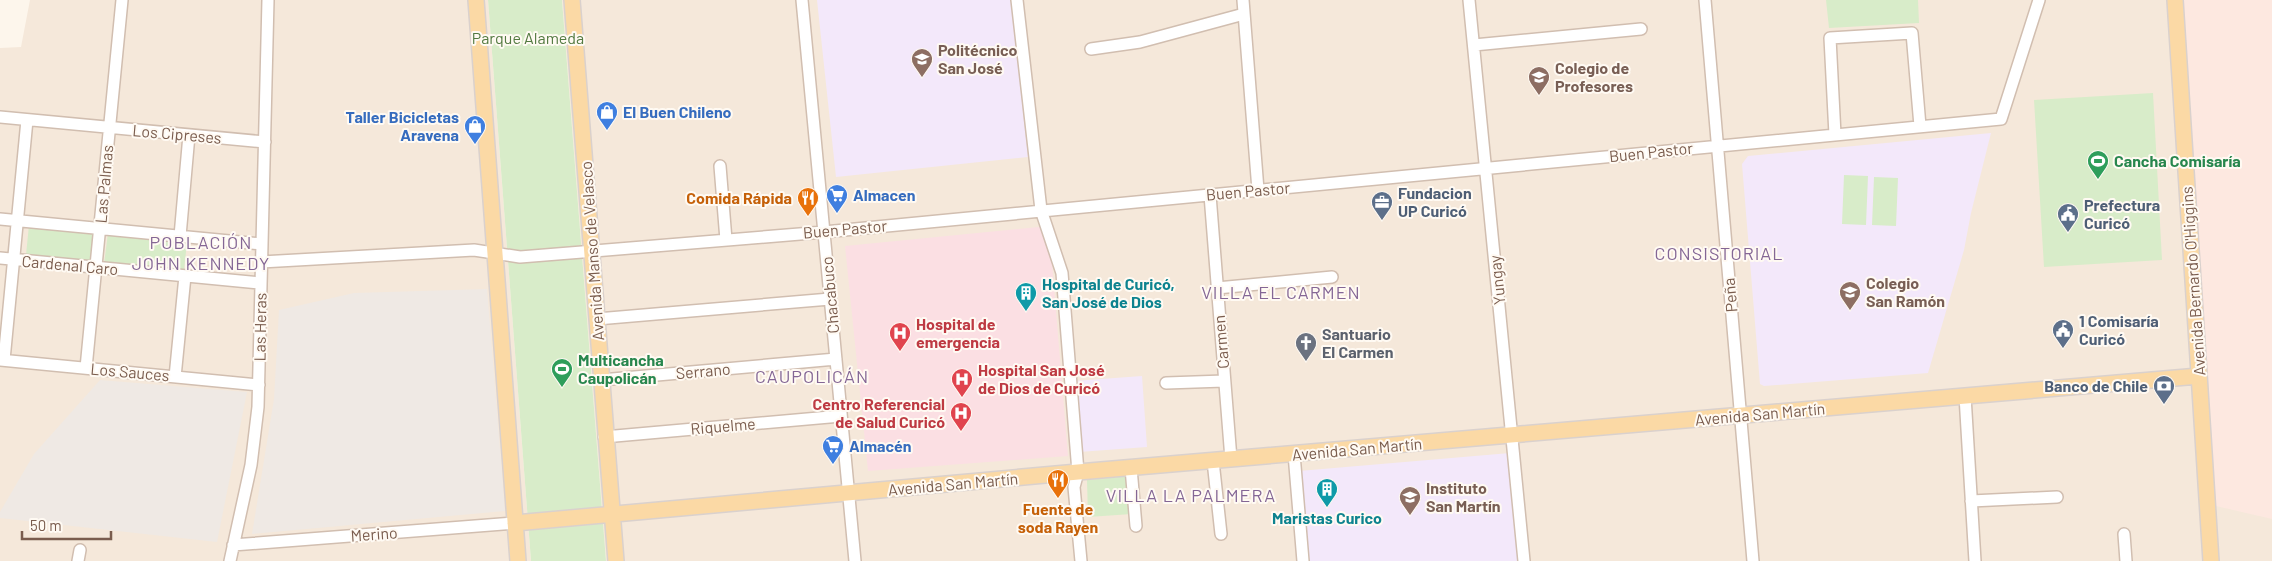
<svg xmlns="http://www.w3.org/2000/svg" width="2272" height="561" font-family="Barlow,sans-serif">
<rect width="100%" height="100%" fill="#fdf6ec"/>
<path fill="#f5e8da" d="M30,0H488L531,561H0V48L21,47Z
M562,0H2272V561H606Z"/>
<path fill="#fde8e0" d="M2183,0H2272V519L2216,506Z"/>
<path fill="#efe9e4" d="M487,289L505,511L252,534L274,399L279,310L354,293Z
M100,380L247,392L217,542L0,518V512L34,454Z"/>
<path fill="#f3e8fa" d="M817,0H1011L1028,157L836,177Z
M1991,133L1971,213L1964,250L1928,373L1764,386L1760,384L1742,164L1748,156Z
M1142,376L1147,447L1079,452L1074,381Z
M1510,453L1520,561H1308L1299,471Z"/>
<path fill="#fbdfe3" d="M1049,226L1068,456L868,471L845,246Z"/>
<path fill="#d8ecc9" d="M488,0H562L606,561H531Z
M1826,0H1918L1919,23L1829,28Z
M2153,93L2162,260L2044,267L2034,100Z
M1844,175L1868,176L1866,225L1842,224Z
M1874,177L1898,178L1896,226L1872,225Z
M29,225L98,232L95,262L26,255Z
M108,233L187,242L184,271L104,264Z
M1129,476L1132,514L1088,517L1087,480Z"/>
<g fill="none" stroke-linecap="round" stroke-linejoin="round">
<g stroke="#d1beb0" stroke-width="14">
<path id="minor" d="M802,0L855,561
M1017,0L1041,210L1062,273L1078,472L1074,487L1081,561
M1243,0L1258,190
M1469,0L1524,561
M1705,0L1753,561
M1474,45L1641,29
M1091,49L1140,42L1244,14
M0,117L265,142
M1835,135L1830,38L1912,33L1920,126
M720,166L726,240
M1210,195L1231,459
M0,219L262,244
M180,236L189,135
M0,258L260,283
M261,262L474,250L520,257L582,252L824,232L2001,119L2039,0
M1217,288L1332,277
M597,319L830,299
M0,360L259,385
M4,360L27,120
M86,368L122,0
M175,377L185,276
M601,380L836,359
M1166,383L1224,381
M1965,396L1975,561
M604,437L841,416
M1294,454L1303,561
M1213,461L1221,534
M1131,468L1136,526
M1971,501L2057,497
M2124,534L2126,561
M233,545L515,523
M78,561L80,550
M230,561L251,465L258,407L268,0"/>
</g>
<g stroke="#dad1cd" stroke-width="18">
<path id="major" d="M476,0L518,561
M572,0L616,561
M2175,0L2211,561
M515,523L1078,472L2199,376"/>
</g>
<use href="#minor" stroke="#fff" stroke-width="11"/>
<use href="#major" stroke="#fbd9a5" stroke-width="15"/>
</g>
<defs>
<g id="school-pin" transform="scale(1.125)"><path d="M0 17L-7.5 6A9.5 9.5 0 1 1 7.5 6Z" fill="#8d6e63" stroke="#fffaf3"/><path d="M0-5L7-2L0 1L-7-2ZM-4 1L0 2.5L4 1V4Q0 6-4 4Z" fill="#fff"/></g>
<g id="university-pin" transform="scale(1.125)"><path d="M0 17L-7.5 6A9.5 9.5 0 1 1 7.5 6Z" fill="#8d6e63" stroke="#fffaf3"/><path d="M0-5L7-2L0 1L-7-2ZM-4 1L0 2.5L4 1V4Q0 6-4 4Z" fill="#fff"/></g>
<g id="shop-pin" transform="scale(1.125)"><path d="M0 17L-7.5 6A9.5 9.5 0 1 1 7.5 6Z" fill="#3f7fe0" stroke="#fffaf3"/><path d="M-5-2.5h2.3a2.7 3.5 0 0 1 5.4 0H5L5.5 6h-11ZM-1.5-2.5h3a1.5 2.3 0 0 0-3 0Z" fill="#fff"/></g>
<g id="stadium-pin" transform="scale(1.125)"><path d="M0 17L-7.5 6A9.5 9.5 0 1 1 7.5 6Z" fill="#2e9e5b" stroke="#fffaf3"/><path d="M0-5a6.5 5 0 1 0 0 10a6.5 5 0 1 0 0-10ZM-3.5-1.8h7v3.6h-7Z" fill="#fff"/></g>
<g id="supermarket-pin" transform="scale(1.125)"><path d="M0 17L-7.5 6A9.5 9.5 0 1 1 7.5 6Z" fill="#3f7fe0" stroke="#fffaf3"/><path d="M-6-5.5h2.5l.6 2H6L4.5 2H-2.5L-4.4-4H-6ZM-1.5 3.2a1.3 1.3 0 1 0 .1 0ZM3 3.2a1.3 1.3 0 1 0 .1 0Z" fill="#fff"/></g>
<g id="restaurant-pin" transform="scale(1.125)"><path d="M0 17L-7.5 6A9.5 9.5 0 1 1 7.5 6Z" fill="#e8710a" stroke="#fffaf3"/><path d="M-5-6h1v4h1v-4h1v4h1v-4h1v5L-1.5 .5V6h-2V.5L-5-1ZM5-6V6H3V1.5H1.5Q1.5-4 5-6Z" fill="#fff"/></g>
<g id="office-pin" transform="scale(1.125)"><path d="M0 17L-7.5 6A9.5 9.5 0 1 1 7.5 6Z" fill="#5c6f8a" stroke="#fffaf3"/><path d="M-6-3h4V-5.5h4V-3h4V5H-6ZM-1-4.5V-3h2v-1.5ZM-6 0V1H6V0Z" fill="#fff"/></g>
<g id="civic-pin" transform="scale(1.125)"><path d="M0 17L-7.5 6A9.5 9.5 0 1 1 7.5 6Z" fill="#5c6f8a" stroke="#fffaf3"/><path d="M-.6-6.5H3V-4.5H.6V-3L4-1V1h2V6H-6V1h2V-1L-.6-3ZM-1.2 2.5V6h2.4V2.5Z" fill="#fff"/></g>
<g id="building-pin" transform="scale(1.125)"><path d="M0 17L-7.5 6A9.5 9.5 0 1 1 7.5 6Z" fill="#0f9aa8" stroke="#fffaf3"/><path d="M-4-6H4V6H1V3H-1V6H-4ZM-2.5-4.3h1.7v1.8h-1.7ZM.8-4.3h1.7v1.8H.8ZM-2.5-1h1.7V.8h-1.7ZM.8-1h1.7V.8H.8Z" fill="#fff"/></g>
<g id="hospital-pin" transform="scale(1.125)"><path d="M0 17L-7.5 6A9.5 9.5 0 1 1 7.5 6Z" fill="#e0444e" stroke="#fffaf3"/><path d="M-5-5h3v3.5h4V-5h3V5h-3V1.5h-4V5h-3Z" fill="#fff"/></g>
<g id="church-pin" transform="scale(1.125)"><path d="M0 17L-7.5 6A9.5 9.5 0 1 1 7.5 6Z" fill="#6b7280" stroke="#fffaf3"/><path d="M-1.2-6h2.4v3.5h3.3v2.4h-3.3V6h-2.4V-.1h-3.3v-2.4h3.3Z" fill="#fff"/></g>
<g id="bank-pin" transform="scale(1.125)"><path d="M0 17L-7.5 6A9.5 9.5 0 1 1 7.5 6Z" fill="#5c6f8a" stroke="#fffaf3"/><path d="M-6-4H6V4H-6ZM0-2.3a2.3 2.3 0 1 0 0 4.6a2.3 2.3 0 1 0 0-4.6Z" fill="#fff"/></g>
</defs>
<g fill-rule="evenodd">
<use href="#school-pin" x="922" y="59"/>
<use href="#university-pin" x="1539" y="77"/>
<use href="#shop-pin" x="607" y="112"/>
<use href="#shop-pin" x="475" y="126"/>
<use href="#stadium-pin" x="2098" y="161"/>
<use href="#supermarket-pin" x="837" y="195"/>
<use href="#restaurant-pin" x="808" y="198"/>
<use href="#office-pin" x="1382" y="202"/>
<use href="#civic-pin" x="2068" y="214"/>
<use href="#school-pin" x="1850" y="292"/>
<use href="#building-pin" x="1026" y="293"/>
<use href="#civic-pin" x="2063" y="330"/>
<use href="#hospital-pin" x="900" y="333"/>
<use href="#church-pin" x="1306" y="343"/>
<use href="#stadium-pin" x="562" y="369"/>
<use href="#hospital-pin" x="962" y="379"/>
<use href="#bank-pin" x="2164" y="386"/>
<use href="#hospital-pin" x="961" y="413"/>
<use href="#supermarket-pin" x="833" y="446"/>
<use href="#restaurant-pin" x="1058" y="480"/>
<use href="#building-pin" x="1327" y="489"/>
<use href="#school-pin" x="1410" y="497"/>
</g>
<g text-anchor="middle" stroke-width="4" stroke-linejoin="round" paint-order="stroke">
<g font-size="16" fill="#537a41" stroke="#fffaf3">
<text x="528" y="44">Parque Alameda</text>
</g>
<g font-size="16" font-weight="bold" fill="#785e54" stroke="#fffaf3" text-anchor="start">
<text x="938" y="56">Politécnico<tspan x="938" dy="18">San José</tspan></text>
<text x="1555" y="74">Colegio de<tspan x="1555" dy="18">Profesores</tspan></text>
<text x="1866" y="289">Colegio<tspan x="1866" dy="18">San Ramón</tspan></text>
<text x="1426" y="494">Instituto<tspan x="1426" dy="18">San Martín</tspan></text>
</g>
<g font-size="16" font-weight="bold" fill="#366cbe" stroke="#fffaf3" text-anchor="start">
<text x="623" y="118">El Buen Chileno</text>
<text x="459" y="123" text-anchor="end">Taller Bicicletas<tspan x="459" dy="18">Aravena</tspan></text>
<text x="853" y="201">Almacen</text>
<text x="849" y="452">Almacén</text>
</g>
<g font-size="16" fill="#7a5c4d" stroke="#fffaf3">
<text transform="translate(177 134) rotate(5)" y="6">Los Cipreses</text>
<text transform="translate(1651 152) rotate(-6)" y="6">Buen Pastor</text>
<text transform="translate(104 184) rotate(-85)" y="6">Las Palmas</text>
<text transform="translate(1248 191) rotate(-5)" y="6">Buen Pastor</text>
<text transform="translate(845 229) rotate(-5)" y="6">Buen Pastor</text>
<text transform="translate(592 251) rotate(-94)" y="6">Avenida Manso de Velasco</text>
<text transform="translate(70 265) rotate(5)" y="6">Cardenal Caro</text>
<text transform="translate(1497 280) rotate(-96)" y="6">Yungay</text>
<text transform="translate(2193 281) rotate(-94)" y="6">Avenida Bernardo O'Higgins</text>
<text transform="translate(830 295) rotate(-95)" y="6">Chacabuco</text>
<text transform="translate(1730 295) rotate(-95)" y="6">Peña</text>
<text transform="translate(260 327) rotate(-89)" y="6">Las Heras</text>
<text transform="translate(1221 342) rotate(-95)" y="6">Carmen</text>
<text transform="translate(703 371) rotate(-5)" y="6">Serrano</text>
<text transform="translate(130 372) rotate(5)" y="6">Los Sauces</text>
<text transform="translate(1760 414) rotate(-5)" y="6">Avenida San Martín</text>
<text transform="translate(723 426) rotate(-5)" y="6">Riquelme</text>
<text transform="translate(1357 449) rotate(-5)" y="6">Avenida San Martín</text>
<text transform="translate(953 484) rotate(-5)" y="6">Avenida San Martín</text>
<text transform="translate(374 534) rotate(-4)" y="6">Merino</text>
</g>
<g font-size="16" font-weight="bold" fill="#27864d" stroke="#fffaf3" text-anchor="start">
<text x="2114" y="167">Cancha Comisaría</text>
<text x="578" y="366">Multicancha<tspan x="578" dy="18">Caupolicán</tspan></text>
</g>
<g font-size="16" font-weight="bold" fill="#4e5e75" stroke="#fffaf3" text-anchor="start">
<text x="1398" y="199">Fundacion<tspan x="1398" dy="18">UP Curicó</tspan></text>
<text x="2084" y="211">Prefectura<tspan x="2084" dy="18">Curicó</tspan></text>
<text x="2079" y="327">1 Comisaría<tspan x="2079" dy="18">Curicó</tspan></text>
<text x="2148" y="392" text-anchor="end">Banco de Chile</text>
</g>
<g font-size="16" font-weight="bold" fill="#c56008" stroke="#fffaf3" text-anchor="end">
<text x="792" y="204">Comida Rápida</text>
<text x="1058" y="515" text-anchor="middle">Fuente de<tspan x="1058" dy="18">soda Rayen</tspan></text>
</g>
<g font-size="16" font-weight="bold" fill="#0d838f" stroke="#fffaf3" text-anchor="start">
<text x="1042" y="290">Hospital de Curicó,<tspan x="1042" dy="18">San José de Dios</tspan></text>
<text x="1327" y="524" text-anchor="middle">Maristas Curico</text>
</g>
<g font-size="16" font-weight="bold" fill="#be3a42" stroke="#fffaf3" text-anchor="start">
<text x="916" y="330">Hospital de<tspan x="916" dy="18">emergencia</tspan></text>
<text x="978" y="376">Hospital San José<tspan x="978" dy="18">de Dios de Curicó</tspan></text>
<text x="945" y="410" text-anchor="end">Centro Referencial<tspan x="945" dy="18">de Salud Curicó</tspan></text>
</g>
<g font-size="16" font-weight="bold" fill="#5b616d" stroke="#fffaf3" text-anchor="start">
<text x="1322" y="340">Santuario<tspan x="1322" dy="18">El Carmen</tspan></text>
</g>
<g font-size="18" letter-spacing="1" fill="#846695" stroke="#fffaf3">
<text x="201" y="249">POBLACIÓN<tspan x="201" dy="21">JOHN KENNEDY</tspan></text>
<text x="1719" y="260">CONSISTORIAL</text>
<text x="1281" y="299">VILLA EL CARMEN</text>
<text x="812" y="383">CAUPOLICÁN</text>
<text x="1191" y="502">VILLA LA PALMERA</text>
</g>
</g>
<path d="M22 531v8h89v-8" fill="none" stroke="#7a5c4d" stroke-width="2.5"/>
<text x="30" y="531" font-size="15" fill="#7a5c4d" stroke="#fffaf3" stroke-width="4" paint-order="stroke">50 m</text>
</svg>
